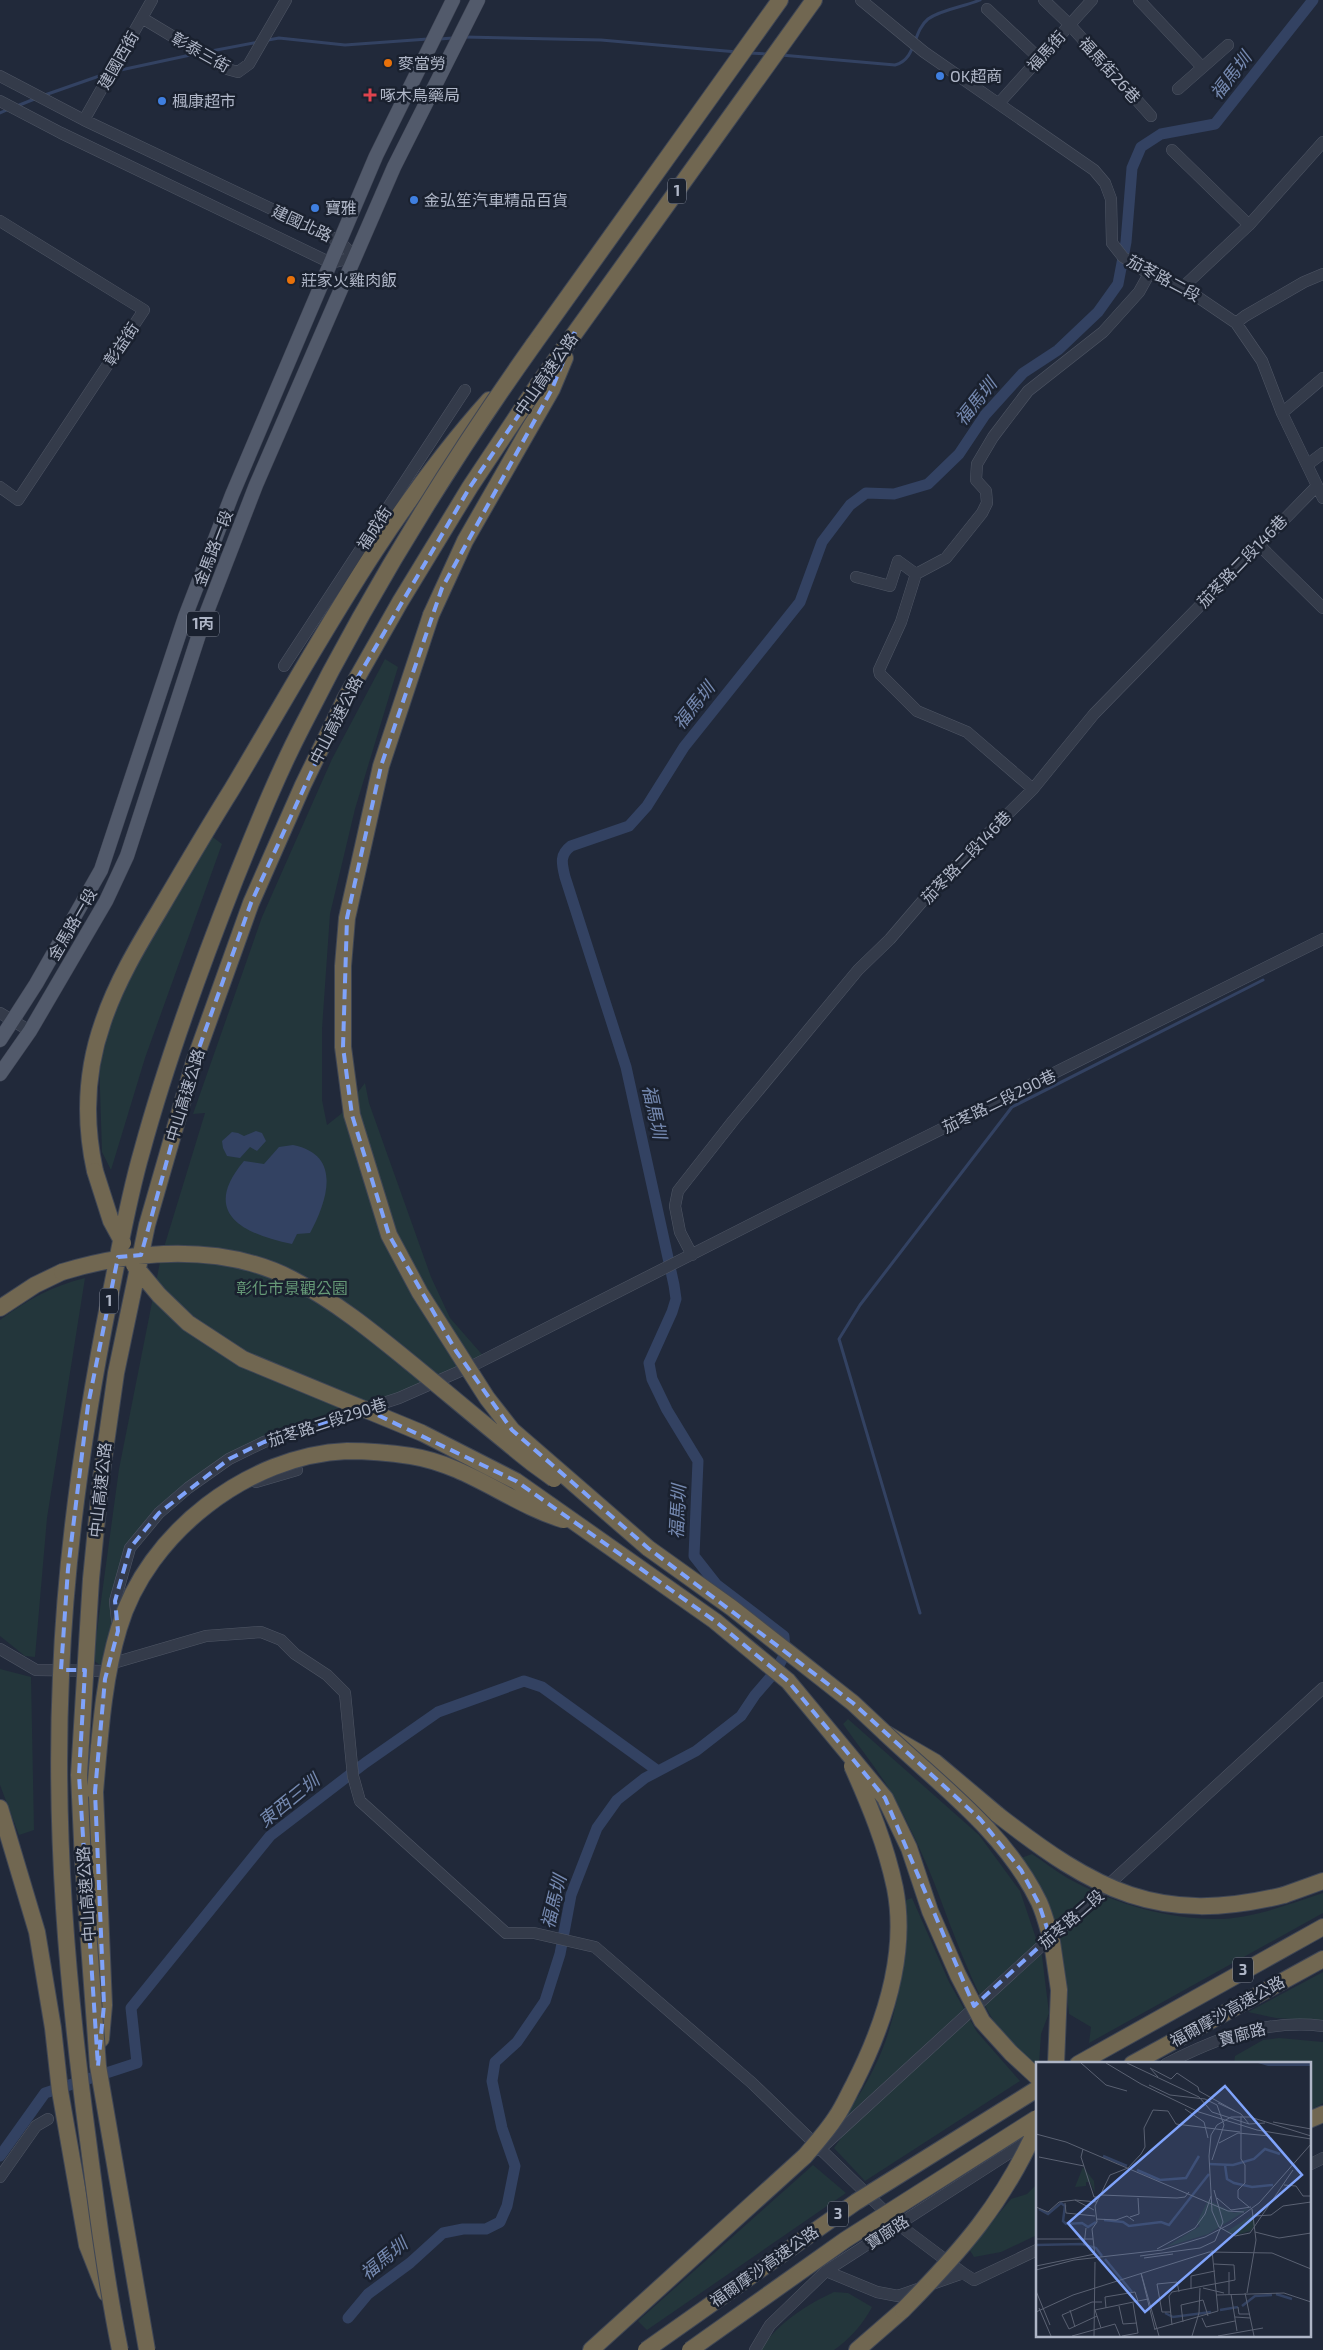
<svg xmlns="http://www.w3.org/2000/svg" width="1323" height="2350" font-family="'Exo 2','Noto Sans TC',sans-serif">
<rect width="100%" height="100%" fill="#21293a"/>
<path fill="#23363b" d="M385,659L398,667L355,809L330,914L322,1029V1100L327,1125L341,1114L365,1083L369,1103L431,1277L450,1318L486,1359L414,1392L316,1421L209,1470L134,1544L110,1657L107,1663L100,1665L93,1660L119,1469L161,1257L205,1113L193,1114L262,917L332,759Z
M206,832L222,844L145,1058L111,1170L102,1152L99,1058L123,988Z
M85,1278L47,1518L35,1657L25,1656L0,1636V1320C27,1300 52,1286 85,1278Z
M0,1669L31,1677L34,1830L19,1835L0,1785Z
M848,1719L979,1835L1020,1891L1042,1956L1049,2013L1041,2034L1039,2064C994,2062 947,1912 931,1875C919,1846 905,1816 889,1789C876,1767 858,1746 843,1724Z
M1032,1854C1046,1863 1059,1874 1073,1881C1116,1904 1167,1919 1216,1919C1251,1919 1290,1904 1323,1893V1913L1089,2043L1091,2027L1069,2014L1062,1950L1044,1898L1021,1858Z
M912,1898L949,1982L977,2032L1020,2081L865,2181L834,2148L851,2124L845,2117C855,2101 866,2085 874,2068C900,2017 905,1956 906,1900Z
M1323,1972V2021L1276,2018L1248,2012Z
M1279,2038L1323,2042V2103L1309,2111V2064H1234L1235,2056L1263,2040Z
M813,2165L846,2193L647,2330L638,2321Z
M1037,2184V2235L1001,2252L974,2257L969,2249L1011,2199L1027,2194Z
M834,2292L848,2293L872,2307C863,2324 850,2339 834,2350H760C778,2323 806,2305 834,2292Z"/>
<path fill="#334262" d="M256,1131L262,1133L266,1141L257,1151L250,1147L240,1158L227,1156L223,1148L222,1141L232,1132L238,1133L244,1136Z
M293,1145C343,1155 327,1201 310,1233L297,1234L292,1244C243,1234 200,1213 244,1161L264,1164L279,1147Z"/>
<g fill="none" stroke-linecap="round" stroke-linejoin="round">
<path stroke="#334262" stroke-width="3" d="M464,37L601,40L737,52
M439,39L453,38
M268,40L279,38L345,45L428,39
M206,52L259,42
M749,53L767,54
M781,55L895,65C917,59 912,32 928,19C942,9 964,7 980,0
M116,71L195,54
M42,96L105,74
M17,106L37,98
M0,113L9,109
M920,1613L839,1339L860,1305L1012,1107L1263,980"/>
<path stroke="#334262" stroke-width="11" d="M0,2156L45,2093L137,2063L131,2008L270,1836L365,1763L438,1712L524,1681L542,1687L658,1771
M348,2318L368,2294L410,2263L443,2233L463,2229H486L500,2222L507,2206L515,2166L502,2128L492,2081L495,2062L517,2042L545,2001L560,1954L571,1895L597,1828L617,1800L645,1778L696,1751L741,1716L755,1695L775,1672L785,1654L784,1636L716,1584L694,1556L698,1461L667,1410L652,1379L649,1363L672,1312L676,1299L674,1285L626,1067L565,877C562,864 559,855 571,846L629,826L647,806L684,747L800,602L822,542L850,505L866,493L894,494L928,484L959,454L985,415L1023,373L1058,350L1098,312L1118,284L1126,242L1132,168L1141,147L1161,134L1215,124L1313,0"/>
<g stroke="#4f5665" stroke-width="12">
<path id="minor" d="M861,0L924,52L1094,170L1105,183L1111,199L1112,243L1123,257L1149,274L1183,287L1236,323L1262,361L1282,413L1323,498
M1044,0L1070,25L1151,116
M1139,0L1202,67
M987,9L1040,59
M142,18L227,69L238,72L249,64L286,0
M0,76L84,120L339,241L355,257
M1178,89L1228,45
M0,101L61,133L331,263L355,257
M1000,102L1092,0
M84,120L152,0
M1172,150L1249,225
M0,221L144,310L18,500L0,487
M1183,287L1249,225L1323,142
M1236,323L1245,316L1304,282L1323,274
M1282,413L1323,378
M1307,465L1323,453
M1258,544L1323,608
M916,574L901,622L879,670L880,674L917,711L967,732L1033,789
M856,577L890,586L898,561L916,574L946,558L982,513L987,503L986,491L976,480L977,464L993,437L1028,391L1103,332L1139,292L1149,274
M284,666L465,390
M0,1013L30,1031
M692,1255L680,1232L675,1206L678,1191L733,1121L858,970L890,939L938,883L1033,789L1094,714L1316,487
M256,1482L297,1470
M118,1629L115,1601L130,1548L159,1513L188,1488L229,1459L264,1442L399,1398L474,1365L779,1210L1323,939
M0,1649L36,1670L107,1671L110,1664
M110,1664L206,1636L261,1632L281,1640L295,1654L327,1675L345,1693L353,1776L360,1801L506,1933H534L595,1947L752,2083L899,2225L963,2273
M1166,2064C1216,2038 1266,2019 1323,2026
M819,2150L1323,1688
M1309,2165L1323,2158
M0,2177L36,2126L48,2119
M826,2271L877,2292L898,2296L963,2273L974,2280L1037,2250
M755,2350L770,2325L826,2271L1031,2139"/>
</g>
<g stroke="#3e4454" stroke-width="15">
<path id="major" d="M0,1040L36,984L101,870L185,617L232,495L376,156L453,0
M0,1074L30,1031L106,901L127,856L203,622L256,485L394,167L478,0"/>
</g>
<g stroke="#3f4655" stroke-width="18">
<path id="highway" d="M534,344L780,0
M539,383L814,0
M431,615L465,541L552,389L565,358
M95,1171C84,1121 86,1070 103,1022C116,983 138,946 159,911C183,870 207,829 232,789C312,655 385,516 489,400
M0,1308L35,1285L62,1272
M648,1548L732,1608L853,1703L885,1733L935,1762L998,1815
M95,1792L104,2005L101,2039
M0,1808L37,1932L53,2028L60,2091L87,2245L106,2293
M1284,1895L1323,1881
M1052,1942L1059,1990L1056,2064
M1078,2064L1323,1927
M1132,2064L1323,1959
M1309,2120L1323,2114
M591,2350L805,2156
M857,2350L903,2310"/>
</g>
<use href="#minor" stroke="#343b4a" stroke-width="11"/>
<use href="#major" stroke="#525a6b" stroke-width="14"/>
<use href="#highway" stroke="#716751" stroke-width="16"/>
<g stroke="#3f4655" stroke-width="18" stroke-linecap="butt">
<path id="highway-bridge" d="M431,615L381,766L347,918L343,966V1047L352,1115L389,1235L420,1293L487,1398L512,1430L648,1548
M95,1171L111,1221L123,1243
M134,1265L159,1295L188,1323L243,1359L422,1433L516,1481L715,1621L788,1681L885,1798L909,1848L930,1911L958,1975L982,2021L1011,2053L1037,2077
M62,1272C134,1250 222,1243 292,1279C335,1301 374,1333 412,1364C452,1397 492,1431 532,1463L554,1479
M885,1733C941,1786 1005,1832 1039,1902C1045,1915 1048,1929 1052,1942
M95,1792C100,1736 103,1681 119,1628C147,1533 249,1455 347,1451C368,1451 391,1453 411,1456C468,1465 511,1504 564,1520
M998,1815C1095,1890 1158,1926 1284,1895
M805,2156C816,2143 827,2131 836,2117C843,2107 848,2095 854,2084C884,2025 908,1955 895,1888C886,1845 870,1806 852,1766
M903,2310C961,2251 1003,2204 1037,2127
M120,2350C106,2281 97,2210 88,2140C67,1985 54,1831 61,1675C66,1547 85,1421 110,1296C120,1248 128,1199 142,1151C167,1059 200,969 235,880C256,828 277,775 303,725C370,592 448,465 534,344
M147,2350L98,2066L83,1862L79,1775L91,1579L101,1478L116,1373L147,1225L194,1062L251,903L303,785L345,699L400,602L470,487L539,383
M646,2350L856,2202L1037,2089
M690,2350L845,2240L1037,2118"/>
</g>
<use href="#highway-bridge" stroke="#716751" stroke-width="16"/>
</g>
<path fill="none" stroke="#7fa3fb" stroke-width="4" stroke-dasharray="10 6" stroke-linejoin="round" d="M575,332L552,389L442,588L381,766L347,918L343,1047L352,1115L389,1235L456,1351L512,1430L648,1548L853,1703L980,1819L1021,1870L1039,1904L1050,1937L974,2006L885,1798L788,1681L715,1621L516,1481L365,1409L264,1442L229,1459L159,1513L130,1548L115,1601L118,1631L105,1679L95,1792L104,2005L98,2066L79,1775L85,1670H61L68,1569L88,1405L118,1257L141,1255L194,1062L251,903L345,699L470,487Z"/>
<g fill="#e8710a" stroke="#1a212f" stroke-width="2">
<circle cx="388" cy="63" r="5"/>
<circle cx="291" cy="280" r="5"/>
</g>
<g fill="#3f7fe0" stroke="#1a212f" stroke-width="2">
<circle cx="940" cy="76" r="5"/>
<circle cx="162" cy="101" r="5"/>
<circle cx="414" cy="200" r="5"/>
<circle cx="315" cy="208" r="5"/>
</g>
<path fill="#e0444e" stroke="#1a212f" stroke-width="2" d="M367.5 87.5h5v5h5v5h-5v5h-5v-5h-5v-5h5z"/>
<g text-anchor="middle" stroke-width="5" stroke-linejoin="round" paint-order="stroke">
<g fill="#1a212f" stroke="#828999" stroke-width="1">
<rect x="668" y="178.5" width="18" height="25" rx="4"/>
<rect x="187" y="611.5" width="32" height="25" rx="4"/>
<rect x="100" y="1288.5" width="18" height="25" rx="4"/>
<rect x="1233" y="1957.5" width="20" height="25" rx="4"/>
<rect x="828" y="2201.5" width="20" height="25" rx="4"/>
</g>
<g font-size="15" font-weight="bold" fill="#afb6c7">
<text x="677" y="196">1</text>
<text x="203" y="629">1丙</text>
<text x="109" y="1306">1</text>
<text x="1243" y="1975">3</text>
<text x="838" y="2219">3</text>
</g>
<g font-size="16" fill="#afb6c7" stroke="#1a212f">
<text transform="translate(1046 51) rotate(-48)" y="6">福馬街</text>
<text transform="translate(201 52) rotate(29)" y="6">彰泰三街</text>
<text transform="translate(118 60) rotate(-60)" y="6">建國西街</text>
<text transform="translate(1110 70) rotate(48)" y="6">福馬街26巷</text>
<text transform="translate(302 223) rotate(25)" y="6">建國北路</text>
<text transform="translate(1164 278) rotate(28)" y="6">茄苳路二段</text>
<text transform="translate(121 344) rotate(-56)" y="6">彰益街</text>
<text transform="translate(546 374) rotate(-55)" y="6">中山高速公路</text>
<text transform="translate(374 528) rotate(-57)" y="6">福成街</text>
<text transform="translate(213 548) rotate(-69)" y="6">金馬路一段</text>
<text transform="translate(1242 561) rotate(-46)" y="6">茄苳路二段146巷</text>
<text transform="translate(336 720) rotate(-63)" y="6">中山高速公路</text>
<text transform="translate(966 857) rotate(-46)" y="6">茄苳路二段146巷</text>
<text transform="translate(72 924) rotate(-60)" y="6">金馬路一段</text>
<text transform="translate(185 1095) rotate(-73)" y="6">中山高速公路</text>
<text transform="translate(999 1101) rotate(-26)" y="6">茄苳路二段290巷</text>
<text transform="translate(327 1422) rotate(-18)" y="6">茄苳路二段290巷</text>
<text transform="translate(100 1490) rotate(-84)" y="6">中山高速公路</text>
<text transform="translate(86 1894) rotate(-94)" y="6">中山高速公路</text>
<text transform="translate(1071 1919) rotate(-41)" y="6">茄苳路二段</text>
<text transform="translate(1227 2011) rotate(-29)" y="6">福爾摩沙高速公路</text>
<text transform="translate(1242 2034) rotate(-15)" y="6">寶廍路</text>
<text transform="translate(887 2232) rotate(-33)" y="6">寶廍路</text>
<text transform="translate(764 2266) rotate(-35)" y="6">福爾摩沙高速公路</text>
</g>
<g font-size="16" fill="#afb6c7" stroke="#1a212f" text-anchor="start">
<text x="398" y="69">麥當勞</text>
<text x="950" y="82">OK超商</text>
<text x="380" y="101">啄木鳥藥局</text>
<text x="172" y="107">楓康超市</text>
<text x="424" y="206">金弘笙汽車精品百貨</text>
<text x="325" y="214">寶雅</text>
<text x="301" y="286">莊家火雞肉飯</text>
</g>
<g font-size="16" fill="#659876" stroke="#1a212f">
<text x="292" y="1294">彰化市景觀公園</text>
</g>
<g font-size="18" font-style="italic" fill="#7589b0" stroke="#1a212f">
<text transform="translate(1231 76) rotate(-52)" y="6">福馬圳</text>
<text transform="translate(976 402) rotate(-51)" y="6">福馬圳</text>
<text transform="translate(694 706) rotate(-51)" y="6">福馬圳</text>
<text transform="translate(654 1112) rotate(78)" y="6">福馬圳</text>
<text transform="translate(678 1512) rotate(-87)" y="6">福馬圳</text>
<text transform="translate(289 1801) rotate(-39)" y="6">東西三圳</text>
<text transform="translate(554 1902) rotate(-76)" y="6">福馬圳</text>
<text transform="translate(384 2259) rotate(-39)" y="6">福馬圳</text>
</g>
</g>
<g transform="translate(1036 2062)">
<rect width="275" height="275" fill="#21293a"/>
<path d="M47,105L58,119L59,131L54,120H50V124L39,125ZM172,138L198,151L214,146L172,172L130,185L164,164L161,161ZM218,152L219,164L214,169L201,173L190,170Z" fill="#23363b"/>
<path d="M222,1H275V4H232Z" fill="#334262"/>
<path fill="none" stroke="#334262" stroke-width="2.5" d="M67,94L91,104M173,102L197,103L218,97L229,87L244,92M189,103L191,117L198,121L216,125L237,123M101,108L124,118L150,116L163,94M3,147L12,152L25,141L29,144L27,159L30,162L46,161L52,165L60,160M68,158L87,160L93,164L125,160L133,163L173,112M0,183L46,182L60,186L66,194M69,197L96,230M240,232L256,237M206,244L219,234L236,233M184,248L202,245M129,251L137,255L175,250"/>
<path fill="none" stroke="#5a6172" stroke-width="1" d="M45,1L70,23L91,29M70,1L105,22L163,50L221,68L275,77M91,1L163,35L176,50L213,62L229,61M122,15L114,6L135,17L141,11L162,25L163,29L199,49M113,23L134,33L169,37L181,43L188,63L176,98M182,41L205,52L213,62M149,47L168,60L172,76M205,54V97L209,103V121L202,128V136L213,145M237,60L275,67M0,72L30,80L192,149L208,150M183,81L202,71L234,74M47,87L45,95L58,135H64M3,95L48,104M257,108L214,171L199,174L183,165L176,149L173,94L175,73L181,63L195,55H214L275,74M248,123L260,124L267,134H275M65,133L141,136L149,135L153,130M181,136L195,148L215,145M39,138L61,140M29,141L30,151L59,154M0,145L12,150L23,140L39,138L58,148M219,154L235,153L247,144L275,140M94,155L103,152L102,136M60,157L80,158L91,154L98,159M219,170L243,176L275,171M0,177H57M48,183L50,166M121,187L159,166L169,152L175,134M59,194L56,167L61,160L59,144L74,113L92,106L105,92L109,85L108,66L117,48L132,49L140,62L204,70M104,194L164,186L179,179L187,160L178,128M108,196L137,192M0,204L59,192M0,208L38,198L126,188L169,175L194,162L223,141L275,82M193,210V232M105,211L123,274M105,211L119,268M167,226L188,231M155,227V214L179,209M0,229L14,263M209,231L218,274M211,231L220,178L216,147M195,232L201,269M181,233L248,231L275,240M83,244L87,262L101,261M202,245L203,252H213M3,246L15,274M70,246L69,235L99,230L102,239M34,248L39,265M0,250L37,233L173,190L236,191L275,207M135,250H126L121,222L141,220L143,230M61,254L33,267L26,253L56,240H66M199,255L214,256M166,256L170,265L199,259M147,260L145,243L167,238L172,254M136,263L133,234L136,230L199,218L198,203L178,202M65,266L59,248L112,237M119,267L182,249L176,188M36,274L79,262L84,274M58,274L59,200M86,274L102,271L97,241M156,274L163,251L164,226M182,274L227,266"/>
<path fill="#7fa3fb" fill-opacity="0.15" stroke="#7fa3fb" stroke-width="2.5" d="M189,24L266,113L109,250L32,161Z"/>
<rect width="275" height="275" fill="none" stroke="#afb6c7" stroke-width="2.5"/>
</g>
</svg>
